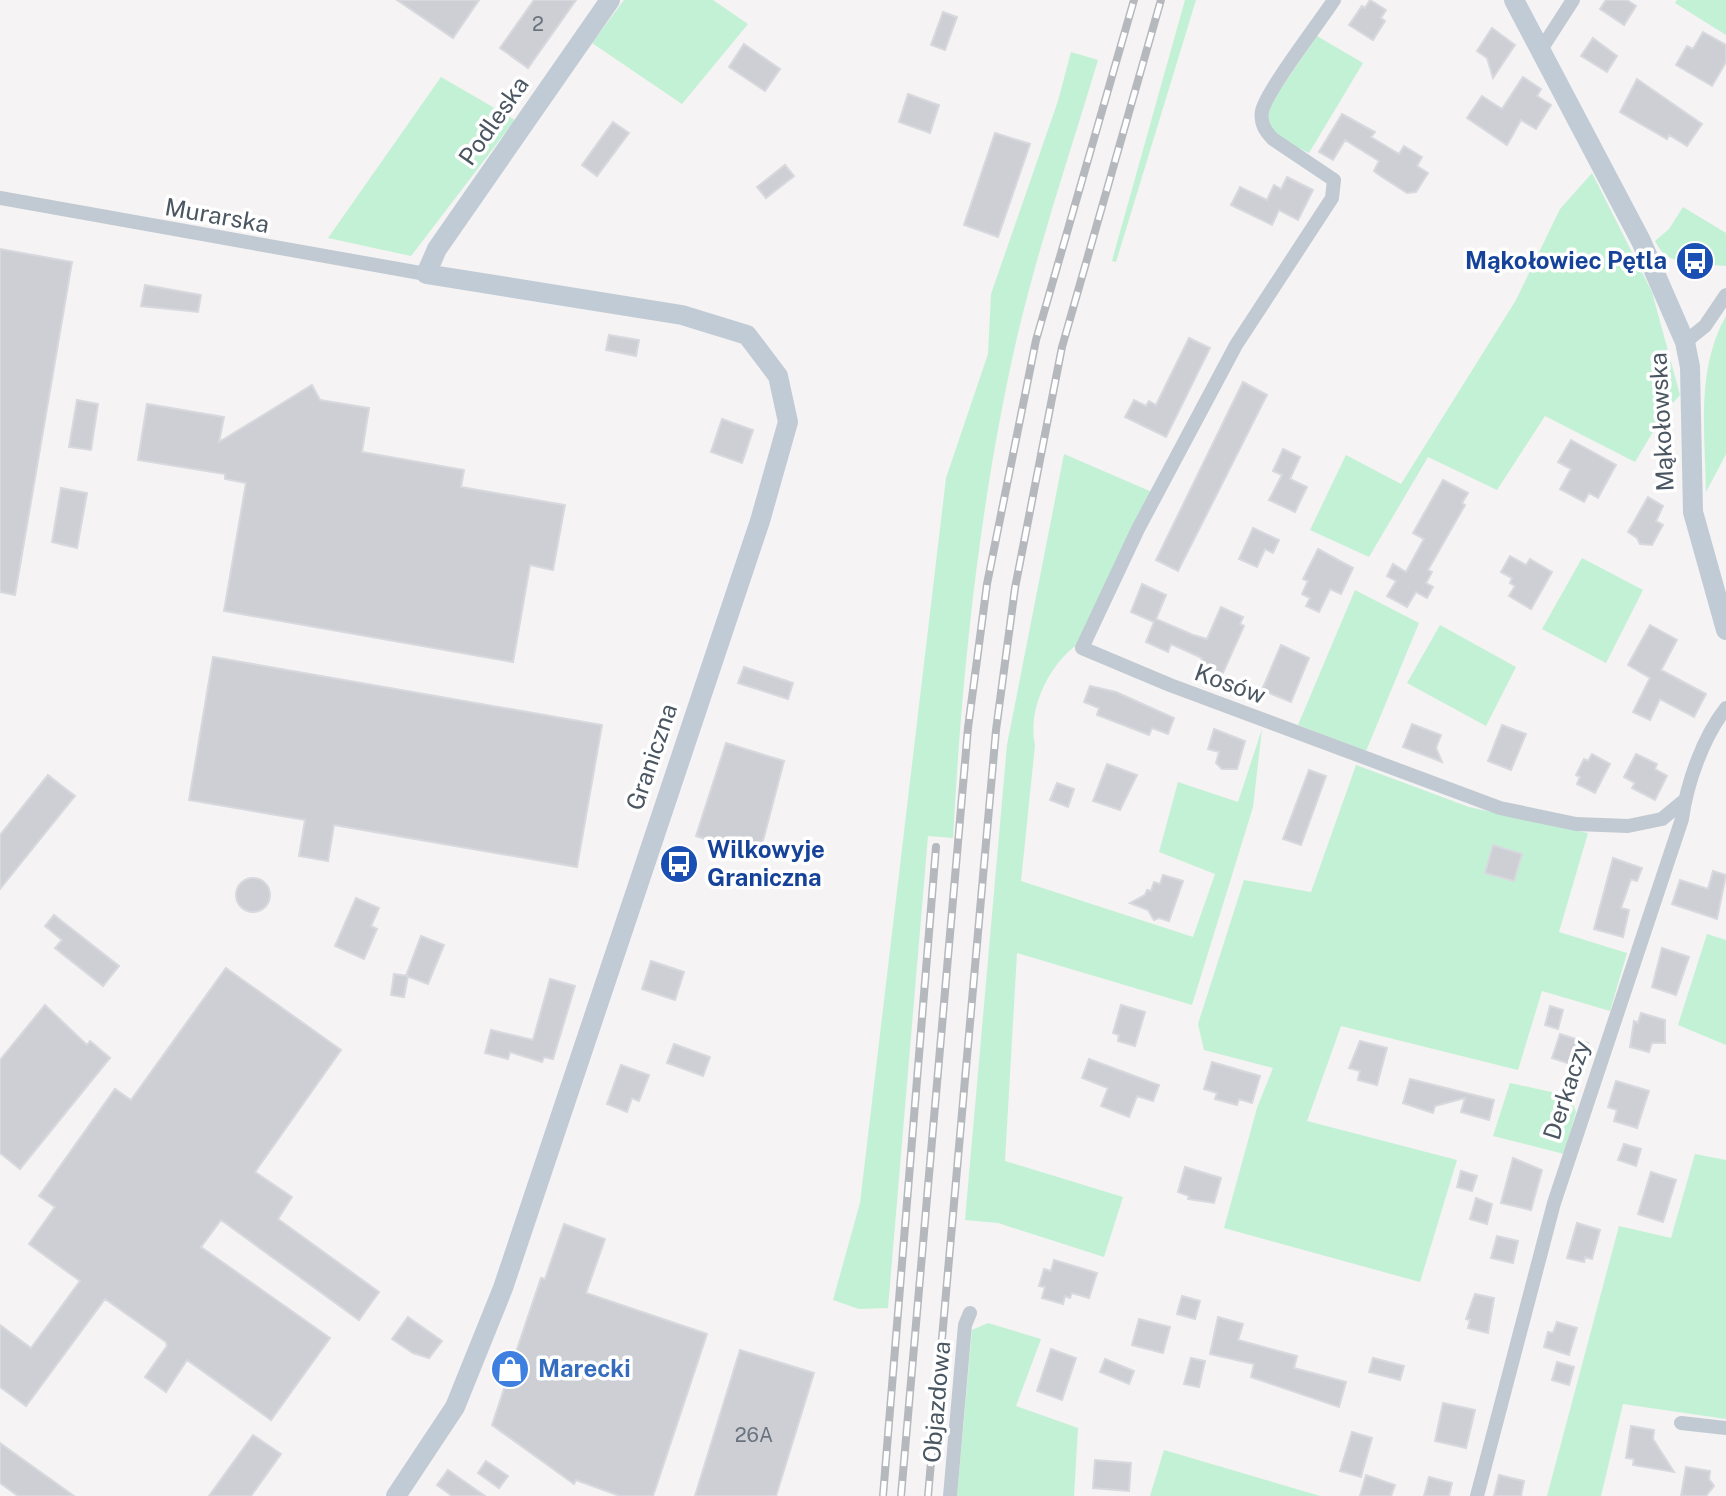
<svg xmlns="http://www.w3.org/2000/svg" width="1726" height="1496" font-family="'Public Sans',sans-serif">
<rect width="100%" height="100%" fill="#f5f3f3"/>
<path fill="#c3f1d5" d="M624,0H713L748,24L682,104L592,43Z
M1185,0H1196L1116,262L1112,261L1113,257Z
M1677,0H1726V35L1675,3Z
M1317,36L1363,63L1309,153C1287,142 1263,135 1269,106Z
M1071,52L1098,60C1071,150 1040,241 1018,333C980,497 962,670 953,838L928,836L888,1308L859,1309L833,1300L860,1203L946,478L988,354L991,294L1058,101Z
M441,77L515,120L411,256L328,238Z
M1592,173L1652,292L1680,395L1664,413L1635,462L1545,416L1497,490L1428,457L1369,557L1310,530L1346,455L1401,484L1516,300L1560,209Z
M1683,207L1726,233V266L1698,264V257L1683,255L1681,261C1668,259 1661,253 1655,241L1669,229Z
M1726,316V454L1706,492C1705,433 1696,369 1726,316Z
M1064,454L1152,492L1078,644C1049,664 1027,710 1035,745L1021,881L1193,937L1215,874L1159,852L1178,782L1238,802L1262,729L1253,807L1192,1005L1017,953L1005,1161L1123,1197L1104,1257L998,1223L965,1220L1007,745Z
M1582,558L1643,590L1606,663L1542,629Z
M1355,590L1419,623L1366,751L1298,725Z
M1440,625L1516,667L1486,726L1407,683Z
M1356,765L1469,807L1588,833L1559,932L1627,953L1610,1011L1542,991L1518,1070L1341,1026L1307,1121L1457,1160L1420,1282L1224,1228L1257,1108L1273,1068L1204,1050L1198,1024L1244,880L1311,892Z
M1707,934L1726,940V1045L1678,1025Z
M1510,1083L1570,1096L1576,1112L1564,1154L1493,1136Z
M1695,1154L1726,1160V1419L1623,1404L1601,1496H1547L1619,1226L1671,1238Z
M988,1323L1041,1339L1016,1406L1078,1428L1074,1496H957L972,1330Z
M1164,1450L1320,1496H1150Z"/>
<path fill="#cdcfd5" stroke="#d7d9de" stroke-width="2" d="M397,0H479L453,38Z
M534,0H576L528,68L500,48Z
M1370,0L1386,10L1381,18L1385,21L1373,40L1349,25L1362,6L1365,8Z
M1606,0H1627L1636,6L1624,25L1600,9Z
M943,12L957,17L945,50L931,45Z
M1492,28L1515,45L1493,78L1487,58L1477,51Z
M1703,32L1726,45V62L1712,86L1676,65L1687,46L1693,49Z
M1593,38L1617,56L1607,72L1581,56Z
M744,44L780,69L765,91L729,67Z
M1523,77L1541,89L1537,96L1551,105L1536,129L1521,120L1507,145L1467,118L1482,96L1502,109Z
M1637,79L1702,124L1687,146L1669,135L1667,139L1620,112Z
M908,94L939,105L930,133L899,122Z
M1342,114L1375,132L1371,137L1399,154L1404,146L1422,157L1417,166L1428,173L1416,192L1407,193L1379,175L1374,171L1379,161L1345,140L1333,160L1319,152Z
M613,122L629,133L597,176L582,165Z
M995,133L1030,144L998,237L964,225Z
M785,165L794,176L766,198L757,187Z
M1287,177L1313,190L1298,220L1279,210L1272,225L1231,205L1240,187L1267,200L1274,185L1281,189Z
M0,249L72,262L15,595L0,592Z
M145,285L201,295L198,312L141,306Z
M609,335L639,340L636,356L606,350Z
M1189,338L1210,348L1166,437L1125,417L1134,400L1146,406L1149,401L1156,405Z
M1243,382L1267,395L1178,571L1156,560Z
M312,385L320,400L369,408L362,452L464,470L461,487L565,505L553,570L530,565L513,662L224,611L246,483L225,479V474L138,460L147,404L224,417L219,442Z
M77,400L98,404L91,450L69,447Z
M722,419L753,430L742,463L711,452Z
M1571,440L1616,465L1598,498L1589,493L1584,502L1560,489L1571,469L1558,462Z
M1283,449L1300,457L1290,479L1307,487L1295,512L1269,500L1282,475L1273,471Z
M1443,480L1468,493L1462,503L1465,505L1428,570L1432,572L1426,583L1433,587L1427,598L1416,592L1407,607L1387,596L1396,581L1387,576L1393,564L1406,572L1424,539L1413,533Z
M61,488L87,493L77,548L52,542Z
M1648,497L1663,506L1656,521L1663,525L1652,545L1640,544L1637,538L1628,532Z
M1253,528L1279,540L1273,553L1265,549L1257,567L1239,559Z
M1318,549L1353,568L1341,594L1330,589L1319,612L1306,606L1310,598L1302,594L1308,581L1303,579Z
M1510,556L1526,565L1530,559L1552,572L1531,609L1509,596L1515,586L1510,583L1512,578L1501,572Z
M1142,584L1166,595L1156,619L1193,635L1207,639L1221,607L1243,617L1240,624L1244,626L1222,675L1199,664L1202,658L1171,644L1168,652L1146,642L1154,622L1131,612Z
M1650,625L1677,640L1661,670L1706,694L1694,717L1660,699L1650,720L1633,712L1650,678L1628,665Z
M1281,645L1309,658L1291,702L1262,690Z
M213,657L602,725L577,867L334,825L328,861L299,856L305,820L189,800Z
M744,667L793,683L788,699L738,683Z
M1090,686L1116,692L1174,718L1168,734L1152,728L1149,735L1097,715L1099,708L1084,702Z
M1412,724L1441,735L1436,748L1442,762L1403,747Z
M1502,725L1526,734L1511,770L1488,761Z
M1214,729L1245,741L1237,769H1222L1216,763L1219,752L1208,749Z
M726,743L784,761L759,856L696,836Z
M1592,754L1610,764L1595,793L1577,784L1580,777L1576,775L1584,759L1588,761Z
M1636,754L1657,764L1655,769L1667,776L1655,800L1632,788L1635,783L1624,777Z
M1107,764L1137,775L1120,810L1093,801Z
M1309,770L1326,776L1301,845L1283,839Z
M48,775L75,796L0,889V835Z
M1057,783L1074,789L1068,807L1050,800Z
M1493,845L1522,854L1514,881L1485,873Z
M1613,858L1642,868L1637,881L1631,879L1621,908L1629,910L1623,937L1594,929Z
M1713,871L1726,875L1717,919L1672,904L1680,880L1708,889Z
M1163,875L1183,881L1169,921L1159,918L1154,920L1148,910L1130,903L1145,895L1147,890L1151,891L1154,882L1160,884Z
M236 895a17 17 0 1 1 34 0a17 17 0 1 1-34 0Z
M356,898L379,908L371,926L377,929L364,959L335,946Z
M54,915L119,966L103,986L55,948L62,940L45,926Z
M421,936L444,945L428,984L406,976Z
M1662,948L1689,957L1676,995L1652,987Z
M651,961L684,972L675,1000L642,989Z
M226,968L341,1050L255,1172L292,1197L278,1219L379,1292L359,1320L221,1220L201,1247L330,1338L271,1420L187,1360L166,1392L145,1377L167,1346L166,1342L105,1299L26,1406L0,1387V1325L31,1348L80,1281L29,1244L55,1207L39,1196L115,1089L131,1100Z
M394,974L408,976L404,997L391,995Z
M550,979L575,986L553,1059L544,1057L542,1062L510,1052L508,1059L485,1053L491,1030L533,1040Z
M45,1005L87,1045L90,1041L110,1058L20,1169L0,1153V1060Z
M1121,1005L1145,1012L1135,1046L1118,1041L1119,1035L1113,1033Z
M1550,1006L1563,1010L1558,1029L1545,1025Z
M1641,1013L1665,1020V1043H1652L1649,1052L1630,1047L1634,1021L1638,1023Z
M1560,1034L1588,1043L1580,1067L1552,1058Z
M1360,1041L1387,1048L1377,1085L1358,1080L1360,1071L1349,1068Z
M674,1044L710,1057L703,1076L667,1063Z
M1089,1059L1159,1085L1153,1101L1137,1096L1129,1117L1101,1106L1108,1088L1082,1078Z
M1212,1062L1260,1076L1252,1103L1239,1099L1237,1105L1215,1099L1217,1093L1204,1089Z
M621,1065L649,1075L639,1101L632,1098L627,1112L607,1104Z
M1410,1079L1494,1100L1489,1120L1461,1112L1465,1098L1435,1106L1433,1113L1403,1103Z
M1616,1081L1649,1091L1637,1128L1614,1121L1617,1110L1608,1107Z
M1624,1144L1641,1149L1636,1166L1618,1160Z
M1513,1158L1542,1170L1531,1210L1501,1203Z
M1185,1167L1221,1178L1214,1203L1188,1199L1189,1196L1178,1192Z
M1461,1171L1477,1176L1472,1191L1457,1187Z
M1651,1172L1676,1180L1663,1222L1638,1214Z
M1476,1198L1492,1204L1487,1224L1470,1219Z
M1577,1223L1600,1230L1592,1259L1585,1257L1584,1262L1567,1258Z
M564,1224L605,1239L586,1293L707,1334L653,1496H620L576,1480L574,1484L492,1425L506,1383L495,1379L504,1352L515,1355L541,1278L545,1279Z
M1497,1236L1518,1241L1513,1263L1491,1258Z
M1054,1260L1097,1273L1089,1298L1072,1293L1070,1298L1065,1296L1063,1304L1042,1298L1045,1287L1039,1286L1044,1269L1051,1271Z
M1475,1294L1494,1298L1488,1333L1468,1328L1470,1320L1466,1319Z
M1182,1296L1200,1301L1195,1319L1177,1314Z
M408,1317L442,1341L429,1358L413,1353L392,1339Z
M1218,1317L1243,1324L1238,1340L1297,1356L1294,1368L1346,1382L1339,1407L1251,1377L1254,1364L1210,1354Z
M1139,1319L1170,1327L1163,1353L1132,1345Z
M1557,1322L1577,1328L1569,1355L1544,1347L1548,1332L1553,1333Z
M1051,1349L1076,1358L1062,1400L1037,1391Z
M740,1350L814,1373L776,1496H695Z
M1191,1358L1205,1361L1199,1387L1184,1384Z
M1373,1358L1404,1366L1400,1380L1369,1372Z
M1105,1359L1134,1371L1129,1384L1100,1372Z
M1557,1362L1574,1367L1569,1385L1552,1380Z
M1443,1403L1475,1410L1466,1448L1435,1441Z
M1631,1426L1654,1430L1653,1439L1674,1472L1633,1465L1634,1459L1626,1458Z
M1352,1432L1372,1438L1361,1477L1340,1471Z
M253,1435L281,1454L251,1496H209Z
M0,1443L74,1496H18L0,1483Z
M1095,1460L1131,1463L1129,1491L1093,1488Z
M486,1461L508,1476L499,1488L478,1473Z
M1686,1467L1710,1471L1709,1479L1714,1486L1706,1496H1681Z
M448,1470L485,1496H452L437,1485Z
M1366,1475L1395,1485L1391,1496H1360Z
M1499,1475L1524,1481L1521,1496H1494Z
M1429,1477L1452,1483L1449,1496H1424Z"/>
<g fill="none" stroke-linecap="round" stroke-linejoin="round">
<path stroke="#c1cad2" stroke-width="14" d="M1334,0C1319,23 1267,90 1262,111C1260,123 1265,131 1273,139L1334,180L1332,198L1236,345L1138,529L1082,648L1170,685L1500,808L1576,824L1628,826L1662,819L1685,800
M1542,48L1573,0
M0,198L426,274
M1685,342L1705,326L1726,295
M1681,1423L1726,1428
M950,1496L965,1325L970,1313
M1477,1496L1554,1203L1682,819C1687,783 1703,737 1726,708"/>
<path stroke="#c1cbd6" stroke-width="20" d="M1514,0L1641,241L1685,342L1690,367L1693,512L1726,630
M396,1496L455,1407L503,1288L760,521L788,422L778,376L747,335L682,315L426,274L437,249L610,0"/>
<g stroke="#b5b8bd" stroke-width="8">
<path id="rail" d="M883,1496L936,847
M901,1496L968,728L987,584L1036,340L1134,0
M928,1496L996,730L1015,588L1062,347L1161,0"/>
</g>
<use href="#rail" stroke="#fff" stroke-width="5" stroke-dasharray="15" stroke-linecap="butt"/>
</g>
<defs>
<g id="bus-disc" transform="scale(2)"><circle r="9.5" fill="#1a4fb4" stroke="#fff"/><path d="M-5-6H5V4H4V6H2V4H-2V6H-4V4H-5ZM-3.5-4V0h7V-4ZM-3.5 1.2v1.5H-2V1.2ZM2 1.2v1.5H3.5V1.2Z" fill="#fff"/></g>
<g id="shop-disc" transform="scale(2)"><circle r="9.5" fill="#3f7fe0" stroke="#fff"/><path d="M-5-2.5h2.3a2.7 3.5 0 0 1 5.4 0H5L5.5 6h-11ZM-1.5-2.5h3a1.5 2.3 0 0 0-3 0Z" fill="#fff"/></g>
</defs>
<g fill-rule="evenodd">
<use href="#bus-disc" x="1695" y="261"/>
<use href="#bus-disc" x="679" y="864"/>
<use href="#shop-disc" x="510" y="1369"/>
</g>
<g text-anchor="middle" stroke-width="7" stroke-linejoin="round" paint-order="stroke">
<g font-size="20" fill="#6b747e">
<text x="538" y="31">2</text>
<text x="754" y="1442">26A</text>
</g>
<g font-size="24" fill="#4a5661" stroke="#fff">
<text transform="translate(494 121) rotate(-55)" y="8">Podleska</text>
<text transform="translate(217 216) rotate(10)" y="8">Murarska</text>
<text transform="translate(1662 422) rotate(-93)" y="8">Mąkołowska</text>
<text transform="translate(1230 684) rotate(20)" y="8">Kosów</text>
<text transform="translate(652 757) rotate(-71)" y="8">Graniczna</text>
<text transform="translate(1567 1090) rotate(-72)" y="8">Derkaczy</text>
<text transform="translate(937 1402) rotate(-85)" y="8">Objazdowa</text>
</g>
<g font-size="24" font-weight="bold" fill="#164399" stroke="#fff" text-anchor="end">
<text x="1667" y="269">Mąkołowiec Pętla</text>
<text x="707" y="858" text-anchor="start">Wilkowyje<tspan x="707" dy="28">Graniczna</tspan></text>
</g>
<g font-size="24" font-weight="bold" fill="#366cbe" stroke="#fff" text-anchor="start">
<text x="538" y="1377">Marecki</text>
</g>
</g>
</svg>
